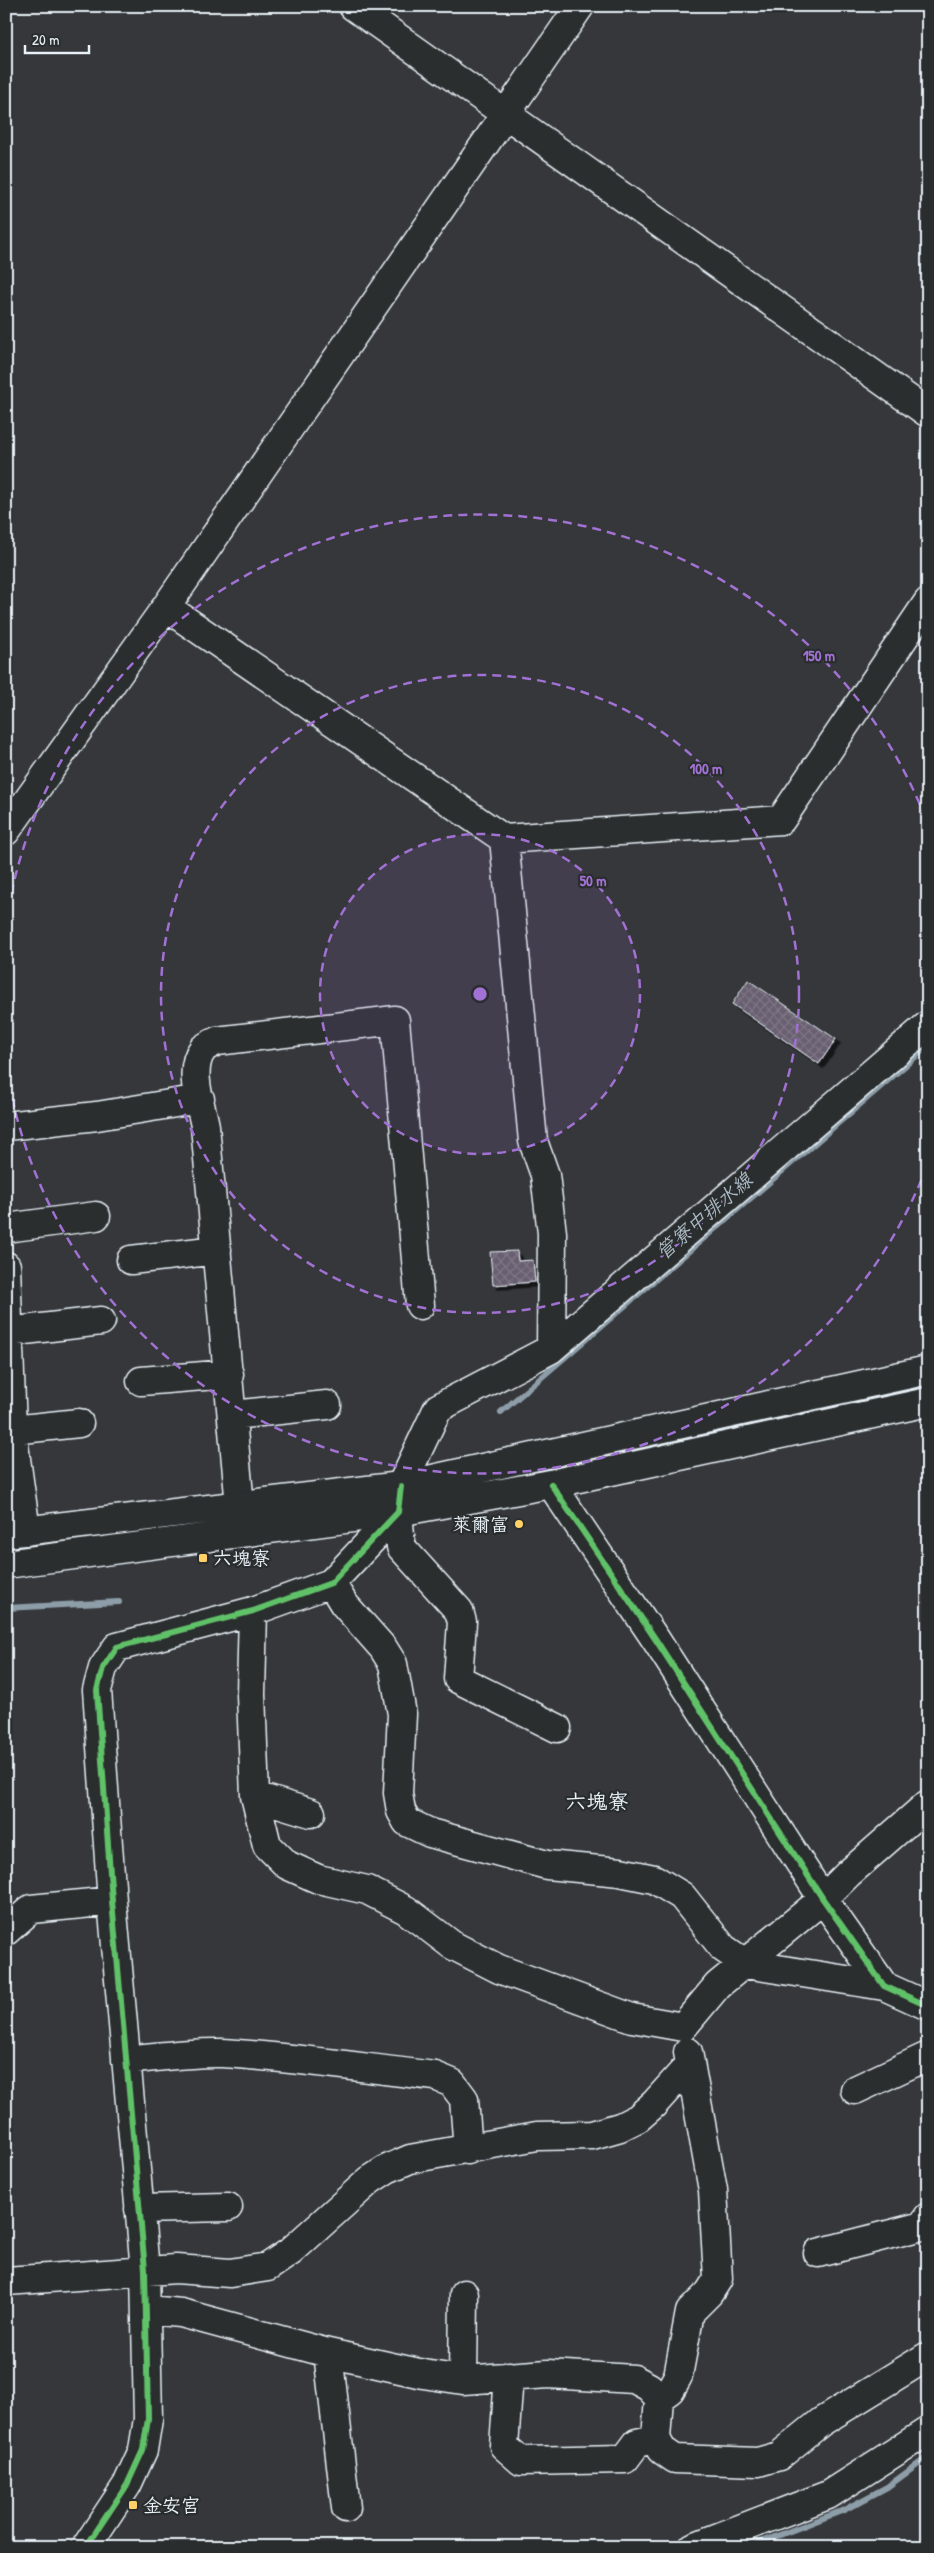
<svg xmlns="http://www.w3.org/2000/svg" width="934" height="2553" font-family="'Patrick Hand','LXGW WenKai TC',sans-serif">
<defs>
<pattern id="building-cross-hatch" width="8" height="8" patternUnits="userSpaceOnUse" patternTransform="scale(1.25)"><rect width="8" height="8" fill="#685f70"/><path d="M0 0l8 8M0 8l8-8" fill="none" stroke="#7e7685"/></pattern>
<filter id="shadow"><feDropShadow dx="4.5" dy="4.5" stdDeviation="0" flood-color="#0009"/></filter>
</defs>
<rect width="100%" height="100%" fill="#36373b"/>
<filter id="ink" filterUnits="userSpaceOnUse"><feTurbulence type="fractalNoise" baseFrequency=".02" numOctaves="2"/><feDisplacementMap in="SourceGraphic" scale="10" xChannelSelector="R" yChannelSelector="G"/><feConvolveMatrix kernelMatrix="1 2 1 2 8 2 1 2 1" color-interpolation-filters="sRGB"/></filter>
<g filter="url(#ink)">
<g fill="none" stroke-linecap="round" stroke-linejoin="round">
<path stroke="#8d9ea9" stroke-width="6" d="M501,1412L928,1046
M927,1431H928
M6,1608L119,1602
M749,2547L844,2510L887,2487L928,2457"/>
</g>
<path fill="url(#building-cross-hatch)" stroke="#e8f1f8" filter="url(#shadow)" d="M748,980L836,1039L819,1064L732,1004Z
M517,1251L518,1261L533,1260L535,1282L493,1285L490,1252Z"/>
<g fill="none" stroke-linecap="round" stroke-linejoin="round">
<g stroke="#e8f1f8" stroke-width="31">
<path id="minor" d="M353,6L928,413
M166,607L504,839L781,820L928,602
M6,831L166,607L580,6
M504,839L533,1141L545,1175L552,1233L551,1349
M6,1126L97,1116L200,1099
M6,1228L96,1216
M131,1260L217,1250
M6,1266L12,1430L26,1531
M8,1332L101,1321
M141,1381L229,1374
M233,1415L327,1405
M12,1430L79,1423
M551,1484L656,1640L823,1899L884,1986L928,2006
M240,1506L205,1126C201,1104 187,1069 203,1049C206,1046 213,1043 217,1041L395,1020L420,1305
M331,1583L344,1604L383,1648L393,1664L402,1714L398,1793L401,1811L407,1822L430,1833L547,1865L620,1872L654,1879L682,1896L723,1948L746,1964L884,1986
M253,1611L251,1694L255,1796L267,1845L287,1865L318,1879L367,1890L406,1910L452,1945L499,1969L632,2018L683,2027L718,1985L823,1899L848,1874L928,1804
M557,1728L458,1679L462,1622L459,1611L401,1547L398,1512L401,1486L438,1408L551,1349L928,1025
M255,1796L311,1813
M6,1931L31,1909L112,1901
M688,2052L713,2190L718,2279L709,2293L690,2312L678,2376L670,2390L659,2398L656,2439L662,2450L675,2459L758,2462L779,2456L821,2422L928,2356
M126,2060C158,2057 190,2052 222,2053C293,2057 364,2068 435,2076L452,2083L464,2099L468,2150
M855,2090L928,2056
M139,2209L228,2207
M818,2253L922,2226L928,2217
M6,2281L176,2269L230,2273L268,2267L290,2252L370,2180L387,2169L410,2159L537,2136L592,2135L620,2127L638,2118L654,2104L690,2064
M147,2310L181,2313L328,2353L423,2374L463,2380L548,2374L634,2379L649,2387L659,2398
M328,2353L346,2508
M509,2376L504,2446L521,2461L625,2459L637,2443L656,2439
M463,2380L464,2294
M86,2547L127,2485L143,2450L148,2419L145,2270L112,1901L97,1690L103,1668L117,1647L253,1611L331,1583L398,1512
M693,2547L828,2495L928,2431"/>
</g>
<g stroke="#e8f1f8" stroke-width="31">
<path id="major" d="M6,1533L401,1486L928,1370
M6,1564L398,1512L551,1484L928,1402"/>
</g>
<use href="#minor" stroke="#2a2d2e" stroke-width="28"/>
<use href="#major" stroke="#2a2d2e" stroke-width="28"/>
<g stroke="#2a2d2e" stroke-width="9">
<path id="cycleway" d="M551,1484L656,1640L823,1899L884,1986L928,2006
M86,2547L127,2485L143,2450L148,2419L145,2270L112,1901L97,1690L103,1668L117,1647L253,1611L331,1583L398,1512L401,1486"/>
</g>
<use href="#cycleway" stroke="#61c268" stroke-width="6"/>
</g>
</g>
<circle cx="480" cy="994" r="160" fill="#a171d3" fill-opacity=".12"/>
<g fill="none" stroke="#a171d3" stroke-width="2.5" stroke-dasharray="9 6">
<circle cx="480" cy="994" r="160"/>
<circle cx="480" cy="994" r="319"/>
<path d="M927 1166A479 479 0 0 1 6 1065M6 923A479 479 0 0 1 927 822"/>
</g>
<g fill="#ffd166" stroke="#2a2d2e" stroke-width="2">
<circle cx="519" cy="1524" r="5"/>
<rect x="198" y="1553" width="10" height="10" rx="2.5"/>
<rect x="128" y="2500" width="10" height="10" rx="2.5"/>
</g>
<g text-anchor="middle" stroke-width="4.5" stroke-linejoin="round" paint-order="stroke">
<g font-size="19" fill="#e8f1f8" stroke="#2a2d2e" text-anchor="start">
<text x="509" y="1531" text-anchor="end">萊爾富</text>
<text x="213" y="1565">六塊寮</text>
<text x="143" y="2512">金安宮</text>
</g>
<g font-size="20" font-style="italic" fill="#acbac4" stroke="#2a2d2e">
<text transform="translate(704 1216) rotate(-41)" y="7">管寮中排水線</text>
</g>
<g font-size="21" fill="#e8f1f8" stroke="#2a2d2e">
<text x="597" y="1809">六塊寮</text>
</g>
</g>
<circle cx="480" cy="994" r="8" fill="#a171d3" stroke="#2a2d2e" stroke-width="2.5"/>
<g font-size="15" text-anchor="middle" font-weight="bold" fill="#a171d3" stroke="#2a2d2e" stroke-width="4.5" stroke-linejoin="round" paint-order="stroke">
<text x="819" y="661">150 m</text>
<text x="706" y="774">100 m</text>
<text x="593" y="886">50 m</text>
</g>
<rect width="934" height="2553" fill="none" stroke="#2a2d2e" stroke-width="25"/>
<rect x="12" y="12" width="909" height="2528" fill="none" stroke="#e8f1f8" stroke-width="2" filter="url(#ink)"/>
<path d="M25 45v8h64v-8" fill="none" stroke="#e8f1f8" stroke-width="2.5"/>
<text x="32" y="45" font-size="15" fill="#e8f1f8" stroke="#2a2d2e" stroke-width="4" paint-order="stroke">20 m</text>
</svg>
